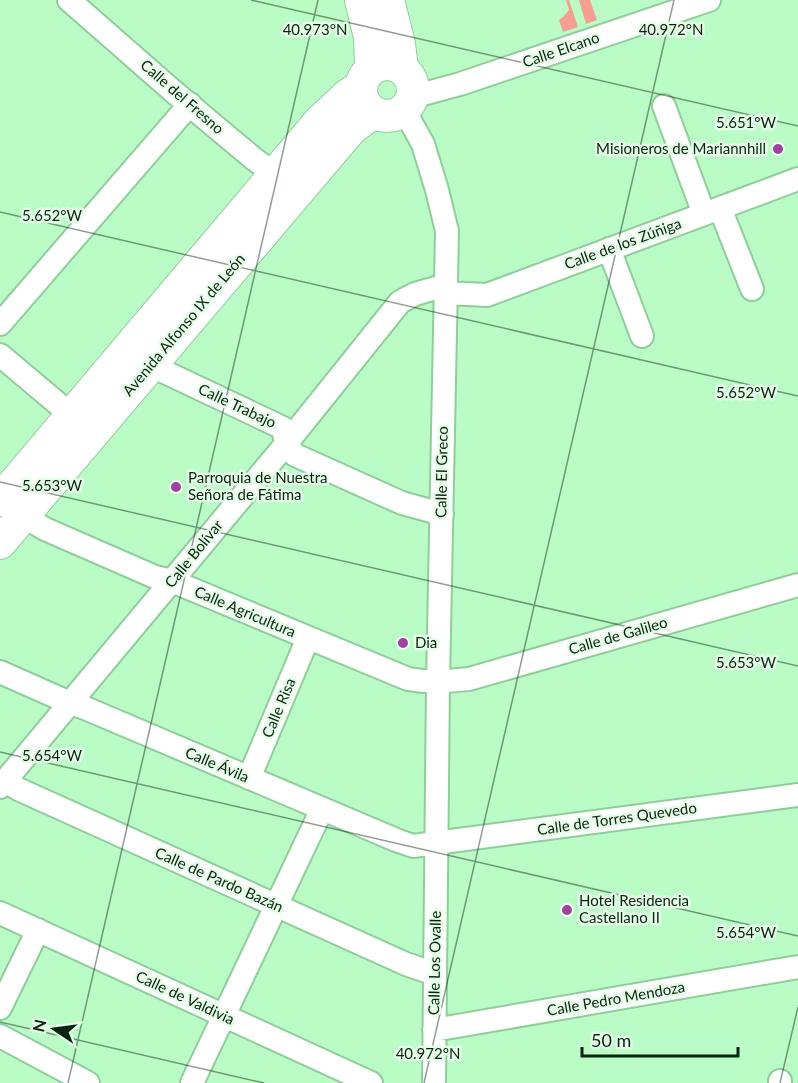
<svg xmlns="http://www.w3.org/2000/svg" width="798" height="1083" font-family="Lato,sans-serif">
<rect width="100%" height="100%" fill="#bafcc5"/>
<path fill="#f79e91" d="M566,0H569L578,27L563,32L559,20L563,17L569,10Z
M579,0H590L597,20L586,24Z"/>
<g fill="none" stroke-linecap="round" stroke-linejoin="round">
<g stroke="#8ece99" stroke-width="26">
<path id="street" d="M69,0L174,92L254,159L287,183
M412,97L460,84L709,0
M664,106L704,214
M404,110L423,144L437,190L447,231L438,682L434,1083
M720,208L752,289
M609,249L642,336
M446,293L487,295L798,179
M0,324L190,104
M0,355L82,424
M150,365L283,428L286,444L295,455L402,503L442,514
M23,516L45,529L155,577L172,581L408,679C429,683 448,681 469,679L798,585
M0,672L70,703L85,708L396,840L413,846L798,795
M249,778L308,638
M5,781L18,789L406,964L435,974
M0,787L286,444L400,302L415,294L446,285
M0,913L371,1083
M0,1008L38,930
M434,1030L798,967
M0,1036L88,1083
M192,1083L322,809
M780,1083V1081"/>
</g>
<g stroke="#8ece99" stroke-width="34">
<path id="secondary" d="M361,0L370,37L371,69
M388,0L399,44L402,69
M361 90a26 26 0 1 1 52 0a26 26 0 1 1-52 0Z
M0,500L319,122L348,95L361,87
M0,543L352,128L374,112"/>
</g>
<use href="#street" stroke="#fff" stroke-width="22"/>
<use href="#secondary" stroke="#fff" stroke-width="32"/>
</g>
<path fill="none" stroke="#09230f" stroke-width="1.5" stroke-opacity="0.45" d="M251,0L798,126M0,212L798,396M0,482L798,666M0,752L798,936M0,1022L264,1083M68,1083L318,0M424,1083L674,0M780,1083L798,1007"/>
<g fill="#a63fa3" stroke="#e5fee8" stroke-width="2">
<circle cx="778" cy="149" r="6"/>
<circle cx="176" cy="487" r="6"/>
<circle cx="403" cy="643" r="6"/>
<circle cx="567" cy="910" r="6"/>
</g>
<g text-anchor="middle" stroke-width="5" stroke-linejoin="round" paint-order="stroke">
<g font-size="15" fill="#09230f" stroke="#e5fee8">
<text transform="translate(561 50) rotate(-19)" y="5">Calle Elcano</text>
<text transform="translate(182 97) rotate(41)" y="5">Calle del Fresno</text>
<text transform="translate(623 244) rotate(-20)" y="5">Calle de los Zúñiga</text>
<text transform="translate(184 325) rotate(-50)" y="5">Avenida Alfonso IX de León</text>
<text transform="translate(237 406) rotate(25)" y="5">Calle Trabajo</text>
<text transform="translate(442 472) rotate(-89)" y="5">Calle El Greco</text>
<text transform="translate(194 554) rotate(-51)" y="5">Calle Bolívar</text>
<text transform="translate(245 612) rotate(23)" y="5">Calle Agricultura</text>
<text transform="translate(618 636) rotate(-16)" y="5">Calle de Galileo</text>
<text transform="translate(279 708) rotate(-67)" y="5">Calle Risa</text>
<text transform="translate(217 765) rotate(23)" y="5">Calle Ávila</text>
<text transform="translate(617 819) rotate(-8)" y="5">Calle de Torres Quevedo</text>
<text transform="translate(219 880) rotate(24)" y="5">Calle de Pardo Bazán</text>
<text transform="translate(435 963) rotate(-89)" y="5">Calle Los Ovalle</text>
<text transform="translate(185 998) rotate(25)" y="5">Calle de Valdivia</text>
<text transform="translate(616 999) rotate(-10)" y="5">Calle Pedro Mendoza</text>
</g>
<g font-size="15" fill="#09230f" stroke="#e5fee8" text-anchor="start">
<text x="766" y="154" text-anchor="end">Misioneros de Mariannhill</text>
<text x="188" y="483">Parroquia de Nuestra<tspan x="188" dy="17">Señora de Fátima</tspan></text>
<text x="415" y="648">Dia</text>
<text x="579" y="906">Hotel Residencia<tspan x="579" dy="17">Castellano II</tspan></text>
</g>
</g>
<g font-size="15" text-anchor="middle" fill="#09230f" stroke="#e5fee8" stroke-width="5" stroke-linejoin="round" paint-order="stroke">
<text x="315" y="35">40.973°N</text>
<text x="671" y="35">40.972°N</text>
<text x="746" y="128">5.651°W</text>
<text x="52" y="221">5.652°W</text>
<text x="746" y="398">5.652°W</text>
<text x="52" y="491">5.653°W</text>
<text x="746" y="668">5.653°W</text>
<text x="52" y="761">5.654°W</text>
<text x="746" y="938">5.654°W</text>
<text x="428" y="1059">40.972°N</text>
</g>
<g transform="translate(54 1029) rotate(283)" stroke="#e5fee8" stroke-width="4.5" paint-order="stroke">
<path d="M0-4.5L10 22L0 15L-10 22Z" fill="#09230f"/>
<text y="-9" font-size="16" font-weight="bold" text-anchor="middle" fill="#09230f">N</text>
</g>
<path d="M582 1047v9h156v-9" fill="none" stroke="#09230f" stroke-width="3"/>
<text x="591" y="1047" font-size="18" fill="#09230f" stroke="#e5fee8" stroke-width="4.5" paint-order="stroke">50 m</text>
</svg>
